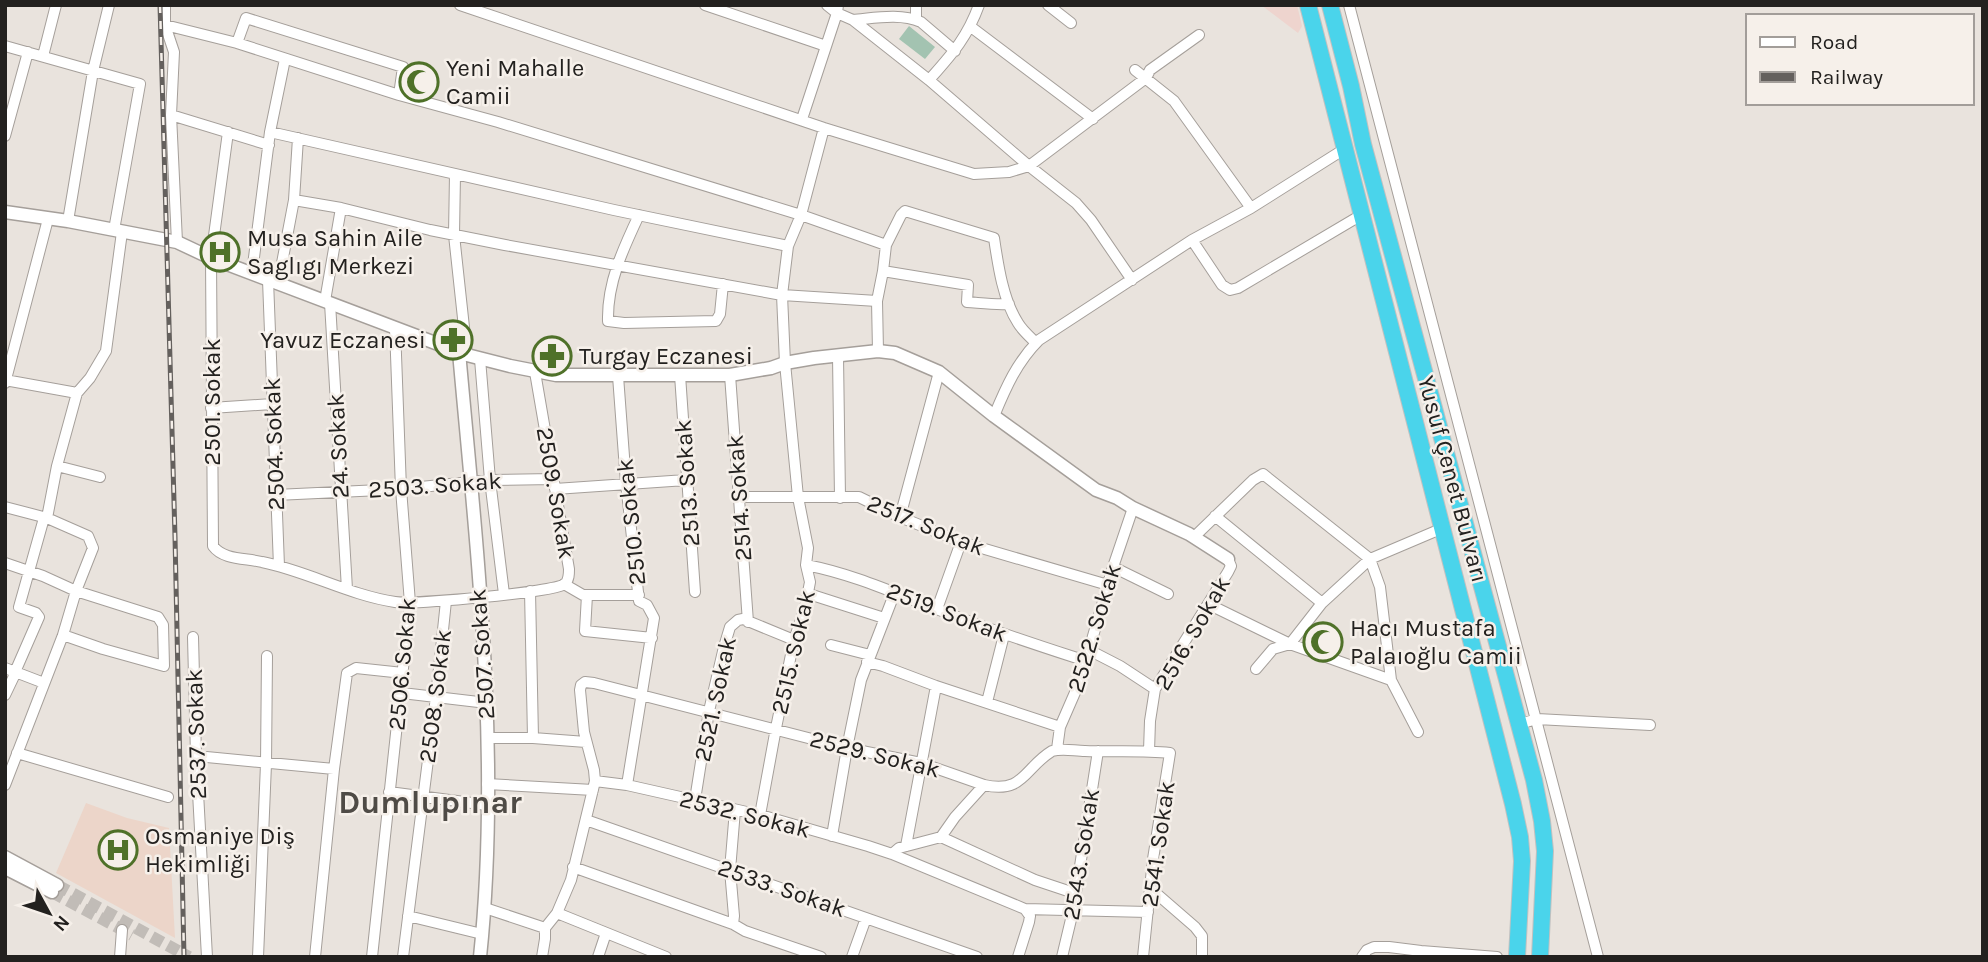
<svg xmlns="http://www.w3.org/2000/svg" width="1988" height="962" font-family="Karla,sans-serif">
<rect width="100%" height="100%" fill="#e9e3dd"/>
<path fill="#eed4ce" d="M1261,5H1297L1302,26L1298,33Z"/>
<path fill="#ecd5c9" d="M86,803L127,818L169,828L175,938L56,873Z"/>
<path fill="#a3c3b1" d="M909,26L935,47L925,59L899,39Z"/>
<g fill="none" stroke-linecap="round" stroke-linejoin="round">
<path stroke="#c1bcb7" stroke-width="12" stroke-dasharray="12 6" stroke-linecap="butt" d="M57,885L189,957
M52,892L132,935"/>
<g stroke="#a59f9a" stroke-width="12">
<path id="minor" d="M165,5V25L174,52L171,115L177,242
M460,5L824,128L974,174L1009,172L1029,166L1146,78L1150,70L1199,35
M705,5L826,46
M827,5L837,13L853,20L929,80L1029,166L1076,203L1091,220L1132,280
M1048,5L1071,23
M1349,5L1598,957
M853,20C876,18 900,13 921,22L955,51
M916,20V5
M165,25L237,43L399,95L498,122L801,215L886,245
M971,27L1093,119
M237,43L246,18L403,67L399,95
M5,46L140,84L114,230
M43,56L56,5
M1135,70L1174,101L1251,208
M929,80C952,54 967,38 979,5
M171,115L269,145
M802,119L837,13L838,5
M228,132L211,258L213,546C223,560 246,558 262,562C307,571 349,595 395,602C413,605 555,592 565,584C569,580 569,574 569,569L535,372
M270,132L614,210L788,246
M5,136L28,52
M455,174L454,235L467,355
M294,200L341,208L430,230L505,245L782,295L877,301
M639,215C623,249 607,283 608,321L624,323L716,321L720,314L723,284
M68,221L93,71L109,5
M1192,240L1222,285L1230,290L1238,288L1363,214
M883,271L968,285L967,302C981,303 995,305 1009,304
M252,273L270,132L285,59
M268,280L279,566
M278,284L294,200L298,138
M325,301L341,208
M330,303L347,589
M878,351L877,301L883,271L886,245L901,215L905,211L994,238C998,265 1003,300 1018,323C1022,330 1030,337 1036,343
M838,356L840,498
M480,359L490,480L504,594
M680,375L695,592
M730,375L748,622
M618,376L626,483L639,601L647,605L654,618L627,785
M5,380L77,393
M5,383L48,219
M211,408L272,404
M994,416C1006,387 1017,362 1039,340L1192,240L1251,208L1346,148
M57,466L100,477
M555,489L686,480
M276,495L401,489L490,480L553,479
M739,497H859L900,517L961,542L1108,585
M5,507L47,518L88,536L93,548L76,591L63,635L5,785
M1215,516L1322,603
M900,517L939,372
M47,518L57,466L77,393L90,378L106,351L122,232
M1194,537L1253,480L1263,474L1370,559L1380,587L1391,680
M5,563L43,576L76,591L158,617L163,625L164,666L103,649L63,635
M806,565C853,574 894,593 939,610C987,629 1037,645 1086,661
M1113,567L1168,594
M564,584L583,595H639
M530,591L533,738
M809,594L884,618
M587,595L585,631L652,638
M1208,604L1290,644L1391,680L1418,732
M937,609L961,542
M193,637L196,756L207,957
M831,645L870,655
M1089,650L1120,666L1155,689
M867,662L883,666L936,686L1060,727
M5,668L44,683
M1256,669L1273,649L1290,644L1322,603L1370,559L1443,528
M15,672L39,617L36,613L19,607L44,518
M402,693L487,703
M5,695L16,672
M987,702L1004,635
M1519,724L1537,719L1650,725
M487,738H533L586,742
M1057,749L1060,727L1080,681L1113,567L1133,508
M1149,751L1150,721L1155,689L1228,572L1231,566L1228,559
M17,753L168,797
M196,756L334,769
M595,781L627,785L760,815L868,846L892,854L1025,909L1148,912
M487,784L593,790
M389,792L487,805
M695,800L709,711L724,647L730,627L738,620L743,619L794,640
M735,810L730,870L734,916L733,924L745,931L821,957
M760,815L776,728L794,640L805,608L810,582L806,565L808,548L798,497L785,363L782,295L788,246L801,215L824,128
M586,820L977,957
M832,836L847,748L861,680L895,592
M941,837L1035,880L1074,893
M906,846L936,686
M892,854L899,848L941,837L955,817L984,785C1024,794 1024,768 1052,751C1063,748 1074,751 1085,751C1114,752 1142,750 1170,753L1153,859L1143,957
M573,867L733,924
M1150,888L1195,927L1202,936V957
M485,908L545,928
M557,913L666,957
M408,916L482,934
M120,957L122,930
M258,957L266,764L267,656
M315,957L334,769L347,673L356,668L403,673
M372,957L410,603L401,489L395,328
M403,957L436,697L446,601
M542,957L545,939V928L557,913L571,880L595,781L594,770L584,732L580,690L581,685L585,682L594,683L847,748L921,763L984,785
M598,957L606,933
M852,957L866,918
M1018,957L1029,922L1030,916L1025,909
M1062,957L1073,911L1098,751
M1362,957L1367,950L1374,947H1389L1421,951L1497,957"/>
</g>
<g stroke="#a59f9a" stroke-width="15">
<path id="tertiary" d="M5,212L68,221L177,242L211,258L467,355L510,366L556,375H730L771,368L785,363L814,358L878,351L895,353L939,372L994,416L1096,490L1117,498L1133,508L1189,534L1228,559
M459,352C477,552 501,756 480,957"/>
</g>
<g stroke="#a59f9a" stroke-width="15">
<path id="secondary" d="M5,857L57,885
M5,868L52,892"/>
</g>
<g stroke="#c1c1c0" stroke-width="18">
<path id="trunk" d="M1308,5L1513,804L1520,837L1522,861L1517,957
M1330,5L1351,86L1363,144L1534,780L1542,821L1545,851L1540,957"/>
</g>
<use href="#minor" stroke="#fff" stroke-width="10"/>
<use href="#tertiary" stroke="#fff" stroke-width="12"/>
<use href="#secondary" stroke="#fff" stroke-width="12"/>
<use href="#trunk" stroke="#4ad4eb" stroke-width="16"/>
<g stroke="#64605d" stroke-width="5">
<path id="rail" d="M160,5L175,537L184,957"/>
</g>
<use href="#rail" stroke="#f6f0ea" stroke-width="2.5" stroke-dasharray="8" stroke-linecap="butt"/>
</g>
<defs>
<g id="mosque-ring" transform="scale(2.0125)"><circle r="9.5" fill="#f6f0ea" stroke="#4f7129" stroke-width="1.5"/><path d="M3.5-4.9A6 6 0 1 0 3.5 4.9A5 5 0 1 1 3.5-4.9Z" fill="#4f7129"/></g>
<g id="hospital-ring" transform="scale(2.0125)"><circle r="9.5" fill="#f6f0ea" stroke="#4f7129" stroke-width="1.5"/><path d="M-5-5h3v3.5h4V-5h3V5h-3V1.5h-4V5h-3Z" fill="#4f7129"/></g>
<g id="pharmacy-ring" transform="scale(2.0125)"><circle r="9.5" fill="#f6f0ea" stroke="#4f7129" stroke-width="1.5"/><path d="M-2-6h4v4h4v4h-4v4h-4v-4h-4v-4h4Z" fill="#4f7129"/></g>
</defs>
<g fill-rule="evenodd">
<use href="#mosque-ring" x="419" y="82"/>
<use href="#hospital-ring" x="220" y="252"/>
<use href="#pharmacy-ring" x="453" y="340"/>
<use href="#pharmacy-ring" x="552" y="356"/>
<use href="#mosque-ring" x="1323" y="642"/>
<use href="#hospital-ring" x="118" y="850"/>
</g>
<g text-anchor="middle" stroke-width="5" stroke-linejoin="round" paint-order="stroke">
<g font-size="24" fill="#23211f" stroke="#f6f0ea" text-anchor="start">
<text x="446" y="76">Yeni Mahalle<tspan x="446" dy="28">Camii</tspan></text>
<text x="247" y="246">Musa Sahin Aile<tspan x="247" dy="28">Saglıgı Merkezi</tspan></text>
<text x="426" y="348" text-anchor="end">Yavuz Eczanesi</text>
<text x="579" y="364">Turgay Eczanesi</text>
<text x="1350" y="636">Hacı Mustafa<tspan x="1350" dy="28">Palaıoğlu Camii</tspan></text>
<text x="145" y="844">Osmaniye Diş<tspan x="145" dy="28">Hekimliği</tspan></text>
</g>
<g font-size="24" fill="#23211f" stroke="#f6f0ea">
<text transform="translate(212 402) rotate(-90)" y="8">2501. Sokak</text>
<text transform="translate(274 444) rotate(-92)" y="8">2504. Sokak</text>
<text transform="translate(338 446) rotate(-93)" y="8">24. Sokak</text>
<text transform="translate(1453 479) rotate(75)" y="8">Yusuf Çenet Bulvarı</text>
<text transform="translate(687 483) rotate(-94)" y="8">2513. Sokak</text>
<text transform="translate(435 485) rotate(-4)" y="8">2503. Sokak</text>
<text transform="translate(556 493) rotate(80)" y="8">2509. Sokak</text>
<text transform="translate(739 498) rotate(-94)" y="8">2514. Sokak</text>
<text transform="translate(631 522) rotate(-96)" y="8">2510. Sokak</text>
<text transform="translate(926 525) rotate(22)" y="8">2517. Sokak</text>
<text transform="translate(947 612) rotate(21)" y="8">2519. Sokak</text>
<text transform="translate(1094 628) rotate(-73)" y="8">2522. Sokak</text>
<text transform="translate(1192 633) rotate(-60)" y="8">2516. Sokak</text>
<text transform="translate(793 652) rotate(-77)" y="8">2515. Sokak</text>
<text transform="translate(482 654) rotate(-94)" y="8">2507. Sokak</text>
<text transform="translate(402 664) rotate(-85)" y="8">2506. Sokak</text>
<text transform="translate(435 696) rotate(-83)" y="8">2508. Sokak</text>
<text transform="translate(715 699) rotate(-78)" y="8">2521. Sokak</text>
<text transform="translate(196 734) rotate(-92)" y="8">2537. Sokak</text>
<text transform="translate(875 754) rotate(14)" y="8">2529. Sokak</text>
<text transform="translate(745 814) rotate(14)" y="8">2532. Sokak</text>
<text transform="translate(1158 844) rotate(-82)" y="8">2541. Sokak</text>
<text transform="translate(1081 854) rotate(-81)" y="8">2543. Sokak</text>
<text transform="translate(782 888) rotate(19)" y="8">2533. Sokak</text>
</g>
<g font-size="32" font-weight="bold" fill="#4f4b46" stroke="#f6f0ea">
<text x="430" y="813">Dumlupınar</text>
</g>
</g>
<rect width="1988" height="962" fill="none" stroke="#23211f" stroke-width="14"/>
<rect x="1746" y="14" width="228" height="91" fill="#f6f0ea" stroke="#a29d99" stroke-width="2"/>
<rect x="1760" y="37" width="35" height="10" fill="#ffffff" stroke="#a29d99" stroke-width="2"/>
<text x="1810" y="49" font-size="21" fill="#23211f">Road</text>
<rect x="1760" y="72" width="35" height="10" fill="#64605d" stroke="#a29d99" stroke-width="2"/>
<text x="1810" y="84" font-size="21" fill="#23211f">Railway</text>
<g transform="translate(49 913) rotate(130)" stroke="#f6f0ea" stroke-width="5" paint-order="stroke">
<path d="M0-5L12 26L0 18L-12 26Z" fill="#23211f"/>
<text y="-10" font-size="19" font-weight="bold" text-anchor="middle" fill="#23211f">N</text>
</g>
</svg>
